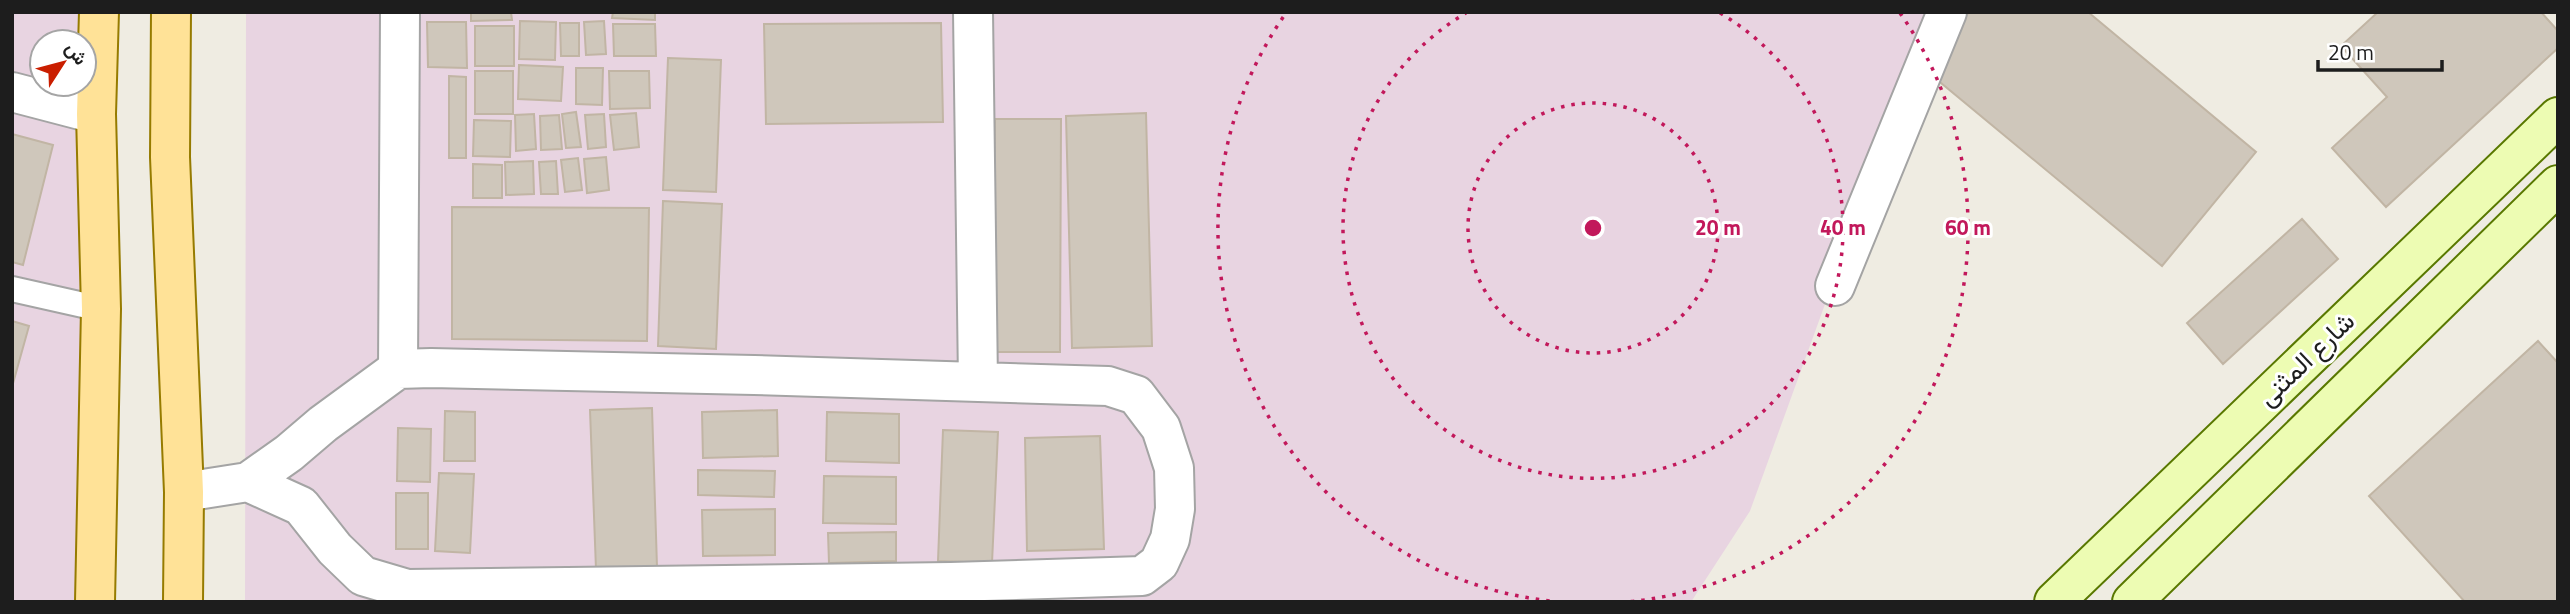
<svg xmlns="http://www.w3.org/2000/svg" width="2570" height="614" font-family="'Titillium Web',Vazirmatn,sans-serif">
<rect width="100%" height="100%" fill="#efece2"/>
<path fill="#e8d4e1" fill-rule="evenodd" d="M12,12H93L95,602H12ZM42,42H84V84H42Z
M246,12H1931L1750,511L1691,602H245Z"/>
<path fill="#cfc7bb" stroke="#c1b5a4" stroke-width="2" d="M471,12H511L512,20L471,21Z
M613,12H655V20L612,18Z
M1969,12H2088L2256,152L2162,266L1923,68Z
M2378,12H2541L2558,31V48L2386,207L2332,148L2387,97L2341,46Z
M520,21L556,22L555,60L519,59Z
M604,21L606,54L586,55L584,22Z
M427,22H466L467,68L428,67Z
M560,23H579V56H561Z
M941,23L943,122L766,124L764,24Z
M613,24H655L656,56H614Z
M475,26H514V66H475Z
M668,58L721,60L716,192L663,190Z
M519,65L563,67L561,101L518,99Z
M576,68H603L602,105L576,104Z
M475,71H513V114H475Z
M609,71H649L650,108L610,109Z
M449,76L466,77V158H449Z
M576,112L581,147L566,148L562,114Z
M636,113L639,147L614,150L610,115Z
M1146,113L1152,346L1072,348L1066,116Z
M534,114L536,149L516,151L515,115Z
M604,114L606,147L588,149L585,115Z
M559,115L562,149L541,150L540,116Z
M995,119H1061L1060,352H995Z
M474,120L511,121L510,157L473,156Z
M12,134L53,145L23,265L12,262Z
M606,157L609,190L587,193L584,159Z
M578,158L582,190L565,192L561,160Z
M533,161L534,194L506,195L505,162Z
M556,161L558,194H541L539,162Z
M473,164L502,165V198H473Z
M663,201L722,204L716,349L658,346Z
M452,207L649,208L647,341L452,339Z
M2302,219L2338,259L2223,364L2187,323Z
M12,321L29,326L12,387Z
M2538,341L2558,363V602H2465L2369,496Z
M652,408L657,567L596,569L590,410Z
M777,410L778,456L703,458L702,412Z
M445,411L475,412V461H444Z
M827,412L899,414V463L826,461Z
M398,428L431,429L430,482L397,481Z
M943,430L998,432L992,563L938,561Z
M1100,436L1104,549L1027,551L1025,438Z
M698,470L775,471L774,497L698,495Z
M439,473L474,474L470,553L435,551Z
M824,476L896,477V524L823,523Z
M396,493H428V549H396Z
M775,509V555L703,556L702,510Z
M896,532V561L829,563L828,533Z"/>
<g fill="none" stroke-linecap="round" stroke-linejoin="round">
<g stroke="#a4a4a4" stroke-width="28">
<path id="lane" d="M12,289L101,309"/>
</g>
<g stroke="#a4a4a4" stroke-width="42">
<path id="street" d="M973,12L978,382
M12,92L96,114
M1835,286L1947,12
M398,369L400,12
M184,492L248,482L289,453L323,424L398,369L431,368L754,375L1108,386L1136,395L1161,428L1174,468L1175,509L1170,539L1159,563L1142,576L951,582L407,589L363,576L335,549L301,506L248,482"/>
</g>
<g stroke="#597800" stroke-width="42">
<path id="secondary" d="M2054,602L2558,117
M2132,602L2558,185"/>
</g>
<g stroke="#967b00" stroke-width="42">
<path id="primary" d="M171,12L170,157L184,492L183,602
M95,602L101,309L96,114L99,12"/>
</g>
<use href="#lane" stroke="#fff" stroke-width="24"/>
<use href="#street" stroke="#fff" stroke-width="38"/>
<use href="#secondary" stroke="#edfcb3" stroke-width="38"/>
<use href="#primary" stroke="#ffe297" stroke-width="38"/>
</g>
<g fill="none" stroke="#c2185b" stroke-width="3.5" stroke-dasharray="3.5 7">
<circle cx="1593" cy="228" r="125"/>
<path d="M1720 13A250 250 0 1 1 1466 13"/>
<path d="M1560 602A375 375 0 0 1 1286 13M1900 13A375 375 0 0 1 1626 602"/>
</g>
<g text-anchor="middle" stroke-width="6" stroke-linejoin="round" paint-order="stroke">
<g font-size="26" fill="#1d1d1d" stroke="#fff">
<text transform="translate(2306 359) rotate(-44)" y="9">شارع المثنى</text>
</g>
</g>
<circle cx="1593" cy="228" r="10" fill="#c2185b" stroke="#fff" stroke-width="3.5"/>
<g font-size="21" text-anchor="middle" font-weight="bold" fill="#c2185b" stroke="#fff" stroke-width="6" stroke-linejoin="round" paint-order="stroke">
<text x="1718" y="235">20 m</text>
<text x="1843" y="235">40 m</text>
<text x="1968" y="235">60 m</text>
</g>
<rect width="2570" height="614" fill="none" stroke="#1d1d1d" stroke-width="28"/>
<g transform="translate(63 63) rotate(54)"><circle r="33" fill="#ffffff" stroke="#a5a5a5" stroke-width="2"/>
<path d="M0-5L12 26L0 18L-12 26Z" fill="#ca1e00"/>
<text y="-10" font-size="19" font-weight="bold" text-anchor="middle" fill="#1d1d1d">ش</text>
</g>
<path d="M2318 60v10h124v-10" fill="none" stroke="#1d1d1d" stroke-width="3.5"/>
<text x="2328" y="60" font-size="21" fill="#1d1d1d" stroke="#ffffff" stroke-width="5" paint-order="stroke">20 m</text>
</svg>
